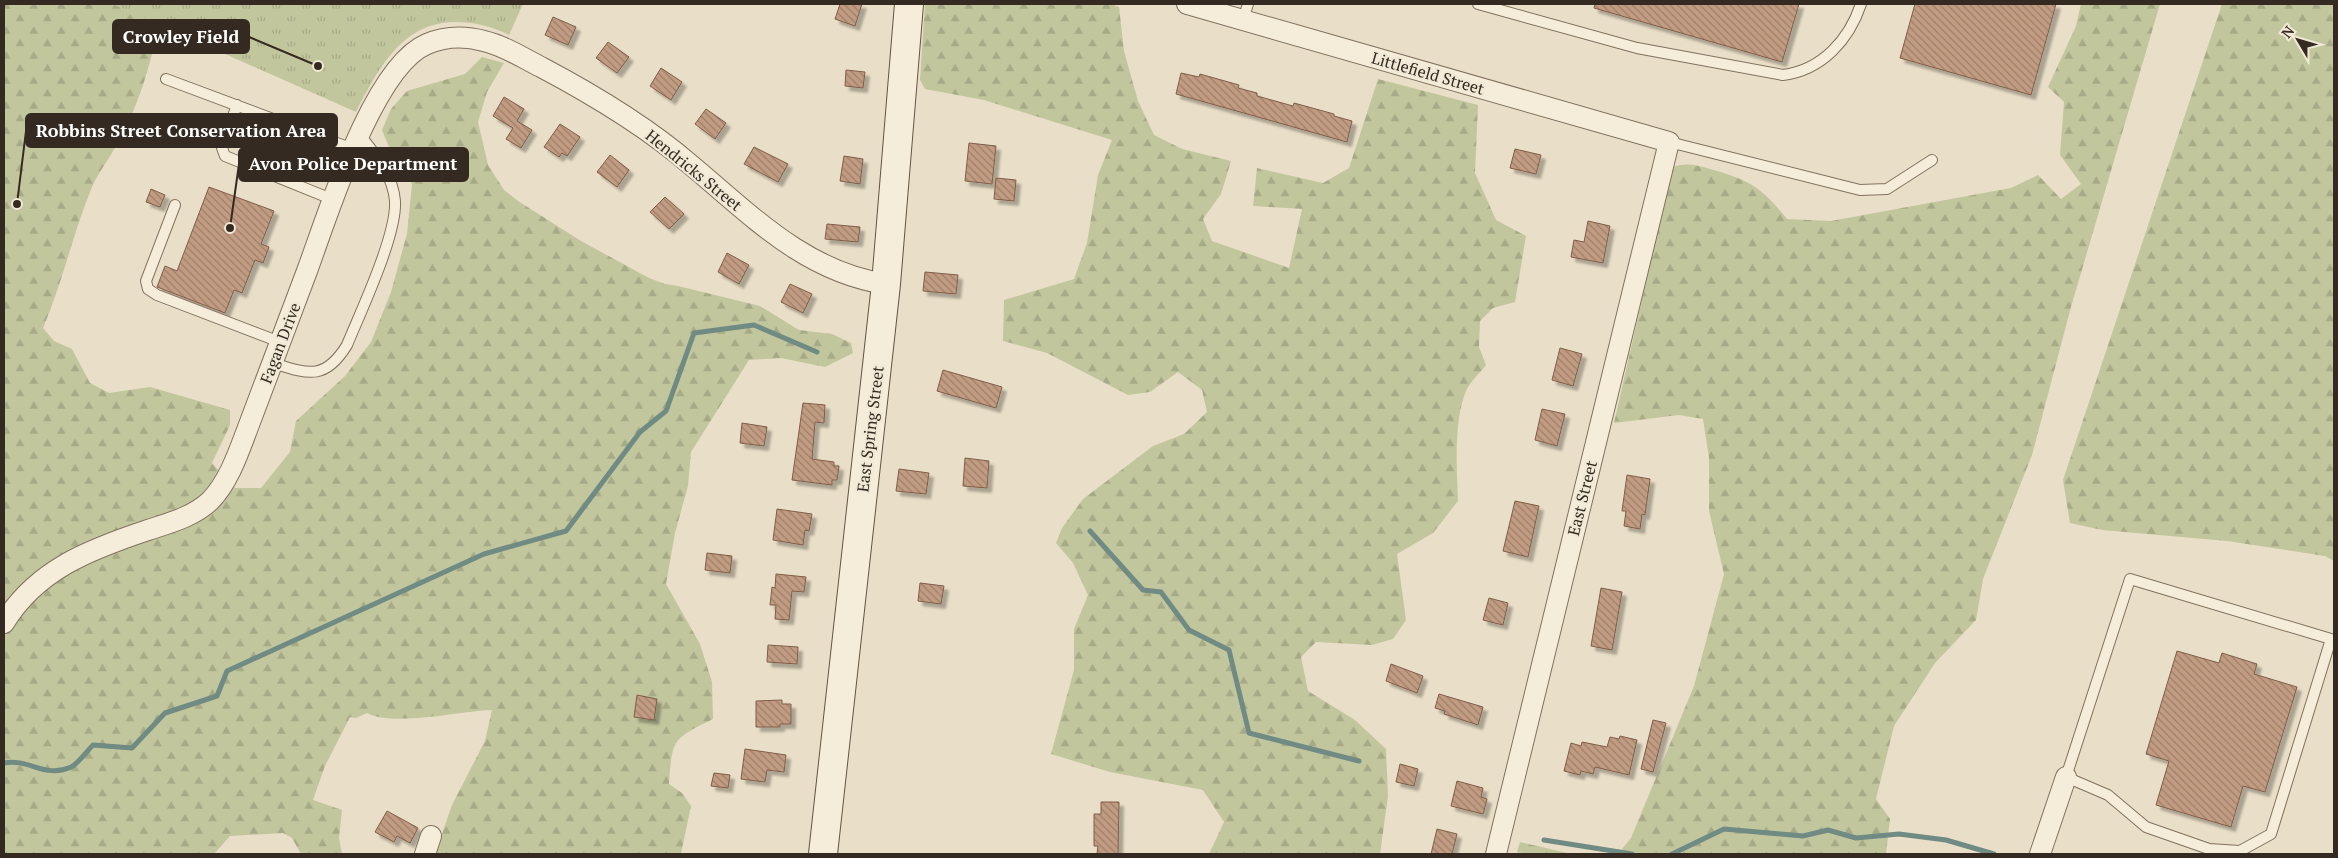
<svg xmlns="http://www.w3.org/2000/svg" width="2338" height="858" font-family="'PT Serif',serif">
<defs>
<pattern id="grass-tufts" width="24" height="20" patternUnits="userSpaceOnUse" patternTransform="scale(1.25)"><rect width="24" height="20" fill="#c2c69d"/><path d="M3 7l-1-3M5 7V3M7 7l1-3M15 17l-1-3M17 17v-4M19 17l1-3" fill="none" stroke="#a7aa87"/></pattern>
<pattern id="forest-firs" width="22" height="20" patternUnits="userSpaceOnUse" patternTransform="scale(1.25)"><rect width="22" height="20" fill="#c2c69d"/><path d="M5 1l3.5 6h-7zM16 11l3.5 6h-7z" fill="#a7aa87"/></pattern>
<pattern id="building-back-hatch" width="6" height="6" patternUnits="userSpaceOnUse" patternTransform="scale(1.25)"><rect width="6" height="6" fill="#c29c82"/><path d="M-1 5l2 2M0 0l6 6M5-1l2 2" fill="none" stroke="#9e7f6a"/></pattern>
<filter id="shadow"><feDropShadow dx="4.5" dy="4.5" stdDeviation="1" flood-color="#0004"/></filter>
</defs>
<rect width="100%" height="100%" fill="#e9dec7"/>
<path fill="url(#grass-tufts)" d="M112,4H523L509,35C491,26 475,22 454,22C401,23 378,70 356,112Z"/>
<path fill="url(#forest-firs)" d="M4,4H112L159,24C150,67 138,108 116,146C108,161 96,175 90,192C72,237 62,284 43,328L54,341L72,349L90,383L109,393L150,387L230,410V425L212,463L235,488H261L290,452L296,421L345,376L371,342L391,292L407,234L412,184L393,157L382,130L391,109L407,91L465,74L482,57L504,63L487,92L478,122L488,165L504,190L518,201L581,241L649,278L665,284L678,286L760,306L799,330L832,334L851,343L853,353L825,367L781,358L749,360L691,452L688,486L675,533L666,584L700,644L712,682L713,719C673,739 672,738 669,784L682,793L691,806L681,854H435L452,805L485,741L492,710C460,711 393,727 367,713L356,718L350,717L325,766L313,800L342,810L339,838L342,854H301L292,838L283,833L230,836L214,854H4Z
M925,4H1111L1119,7L1124,51L1138,101L1154,135L1182,149L1231,161L1221,194L1203,219L1212,241L1289,268L1302,209L1253,206L1257,168L1323,183L1349,168L1378,79L1478,105L1475,173L1496,220L1526,236L1515,302L1493,308L1480,321L1479,347L1486,365C1480,373 1471,381 1467,389C1453,418 1457,470 1458,501L1433,533L1397,554L1406,620L1393,639L1372,645L1316,642L1301,657L1308,691L1355,720L1386,749L1388,796L1380,854H1209L1224,822L1203,790L1110,772L1051,754L1074,670V629L1088,595L1073,563L1056,543L1062,528L1083,499L1153,446L1184,434L1207,412L1202,390L1178,372L1150,392L1128,395L1047,353L1003,341L1004,300L1074,279L1087,243L1098,175L1112,140L984,100L925,89L920,80Z
M2081,4H2160L2071,307L2032,455L1983,579L1976,620L1935,663L1894,726L1876,799L1890,819L1886,854H1618L1631,838L1694,686L1724,574L1709,511V458L1703,419L1679,415L1614,423L1672,167C1687,162 1696,165 1710,169C1750,180 1761,187 1787,219L1831,221L2011,188L2038,175L2061,199L2081,184L2060,155L2064,102L2048,87L2076,26Z
M2222,4H2334V561L2325,556L2227,541L2102,530L2070,523L2063,480Z
M1520,842L1572,854H1528L1517,852Z"/>
<g fill="none" stroke-linecap="round" stroke-linejoin="round">
<path stroke="#708b83" stroke-width="5" d="M1090,531L1143,590L1161,592L1189,630L1229,650L1249,733L1359,761
M4,763C29,758 45,779 71,767C79,763 87,751 93,745L132,748L165,713L217,696L227,671L484,554L566,531L640,432L666,411L694,333L754,325L817,352
M1544,840L1632,854
M1672,854L1724,829L1803,836L1828,830L1856,838L1899,834L1946,840L1994,854"/>
</g>
<path fill="url(#building-back-hatch)" stroke="#7f5d48" filter="url(#shadow)" d="M840,4H862L855,26L835,19Z
M1595,4H1799L1782,62L1594,8Z
M1915,4H2056L2031,95L1900,58Z
M553,17L576,27L568,45L545,35Z
M608,42L629,57L617,73L596,58Z
M661,68L682,82L671,100L650,86Z
M846,70L865,72L863,88L845,86Z
M1181,73L1199,77L1200,74L1239,85L1238,88L1257,93V96L1293,106L1294,103L1334,114V116L1352,121L1347,142L1176,94Z
M504,97L524,109L517,121L532,130L521,148L506,139L513,128L493,116Z
M706,109L726,123L715,139L695,124Z
M560,124L580,137L567,156L562,153L559,157L544,147Z
M969,143L996,146L992,184L965,181Z
M754,147L788,164L778,182L744,164Z
M1515,149L1541,155L1536,174L1510,168Z
M610,155L629,170L617,187L597,172Z
M844,156L863,159L860,184L840,181Z
M996,178L1016,180L1014,201L994,199Z
M209,187L274,211L261,244L269,247L263,263L255,260L242,293L234,290L225,313L157,287L165,266L177,271Z
M151,189L165,195L160,207L146,202Z
M665,197L684,214L669,229L650,212Z
M1588,221L1610,226L1603,263L1571,257L1574,240L1584,242Z
M827,224L860,227L858,242L825,239Z
M727,253L749,265L739,284L718,272Z
M925,272L958,275L956,294L923,291Z
M790,284L812,294L803,313L781,302Z
M1560,348L1582,354L1573,386L1552,380Z
M943,370L1002,387L996,408L937,391Z
M803,403L825,405L824,423L815,422L812,459L834,462V466H839L837,480H832V485L792,480Z
M1542,409L1565,414L1557,446L1535,440Z
M742,423L767,427L764,446L740,443Z
M965,458L989,461L987,488L963,486Z
M899,469L929,473L926,494L896,491Z
M1627,475L1650,479L1645,515L1642,514L1640,529L1624,526L1626,511H1622Z
M1515,501L1539,506L1528,557L1503,551Z
M777,509L812,514L809,531L805,530L803,545L773,540Z
M707,553L732,556L730,573L705,570Z
M776,574L806,577L804,592L792,591L789,620L775,619L776,605H770L772,587L775,588Z
M920,583L944,586L941,604L918,601Z
M1601,588L1622,592L1612,650L1591,646Z
M1489,598L1508,603L1503,625L1483,620Z
M768,645L798,647L797,664L767,662Z
M2177,651L2219,663L2222,653L2257,664L2254,674L2297,687L2265,792L2243,786L2231,827L2156,805L2169,761L2146,754Z
M1391,664L1423,676L1417,693L1386,681Z
M1439,694L1483,707L1478,725L1444,714L1445,711L1435,708Z
M637,695L657,699L654,720L634,717Z
M782,700V704H791V724H780V727H756V701Z
M1653,720L1666,723L1653,772L1641,769Z
M1620,736L1637,740L1629,775L1595,767L1593,774L1581,771L1580,775L1564,771L1571,743L1581,746L1582,742L1607,747L1610,737L1619,739Z
M745,749L786,755L784,772L767,770L765,782L741,779Z
M1400,764L1418,769L1414,786L1396,782Z
M714,773L730,775L728,788L711,786Z
M1457,781L1483,788L1481,797L1487,799L1483,814L1451,806Z
M1101,802H1119L1118,854H1097L1098,846H1094V814H1101Z
M387,811L418,828L410,843L397,836L394,842L375,832Z
M1437,829L1457,834L1452,854H1431Z"/>
<g fill="none" stroke-linecap="round" stroke-linejoin="round">
<g stroke="#82715f" stroke-width="12">
<path id="lane" d="M1478,4L1637,48L1783,75C1822,70 1849,40 1861,4
M1243,20L1248,4
M166,79L353,149
M237,105L223,143L222,148L225,156L334,200
M1669,142L1860,190L1887,189L1932,160
M175,205L146,281L148,289L157,295L280,342
M273,363C308,374 325,381 347,345C361,311 397,235 395,201C393,175 375,154 360,135
M2130,579L2331,639L2271,834L2240,851L2209,849L2146,827L2108,795L2066,777Z"/>
</g>
<g stroke="#82715f" stroke-width="22">
<path id="street" d="M1187,4L1669,142L1496,854
M4,623C37,569 91,549 148,530C169,523 193,517 210,501C228,483 238,454 247,430C267,377 287,324 307,271C327,217 373,66 427,44C446,36 465,36 484,41C505,46 523,58 541,67C594,95 646,126 691,165C751,215 805,272 886,284
M425,854L431,836
M2040,854L2066,777"/>
</g>
<g stroke="#645342" stroke-width="30">
<path id="secondary" d="M823,854L886,284L909,4"/>
</g>
<use href="#lane" stroke="#f5ecda" stroke-width="10"/>
<use href="#street" stroke="#f5ecda" stroke-width="20"/>
<use href="#secondary" stroke="#f5ecda" stroke-width="28"/>
</g>
<g text-anchor="middle" stroke-width="4.5" stroke-linejoin="round" paint-order="stroke">
<g font-size="16" fill="#352a21" stroke="#f1e9d6">
<text transform="translate(1428 73) rotate(16)" y="6">Littlefield Street</text>
<text transform="translate(694 170) rotate(39)" y="6">Hendricks Street</text>
<text transform="translate(280 343) rotate(-69)" y="6">Fagan Drive</text>
<text transform="translate(870 429) rotate(-83)" y="6">East Spring Street</text>
<text transform="translate(1582 498) rotate(-76)" y="6">East Street</text>
</g>
</g>
<path fill="none" stroke="#352a21" stroke-width="2" d="M318 66L249 37M17 204L26 131M230 228L239 164"/>
<g fill="#352a21" stroke="#f1e9d6" stroke-width="2">
<circle cx="318" cy="66" r="5"/>
<circle cx="17" cy="204" r="5"/>
<circle cx="230" cy="228" r="5"/>
</g>
<g fill="#352a21" stroke="#352a21" stroke-width="2">
<rect x="113" y="20" width="136" height="33" rx="5"/>
<rect x="26" y="114" width="311" height="33" rx="5"/>
<rect x="239" y="148" width="229" height="33" rx="5"/>
</g>
<g font-size="18" text-anchor="middle" font-weight="bold" fill="#fff">
<text x="181" y="43">Crowley Field</text>
<text x="181" y="137">Robbins Street Conservation Area</text>
<text x="353" y="170">Avon Police Department</text>
</g>
<rect width="2338" height="858" fill="none" stroke="#352a21" stroke-width="10"/>
<g transform="translate(2298 40) rotate(308)" stroke="#f1e9d6" stroke-width="4" paint-order="stroke">
<path d="M0-4L9 19L0 12L-9 19Z" fill="#352a21"/>
<text y="-8" font-size="14" font-weight="bold" text-anchor="middle" fill="#352a21">N</text>
</g>
</svg>
